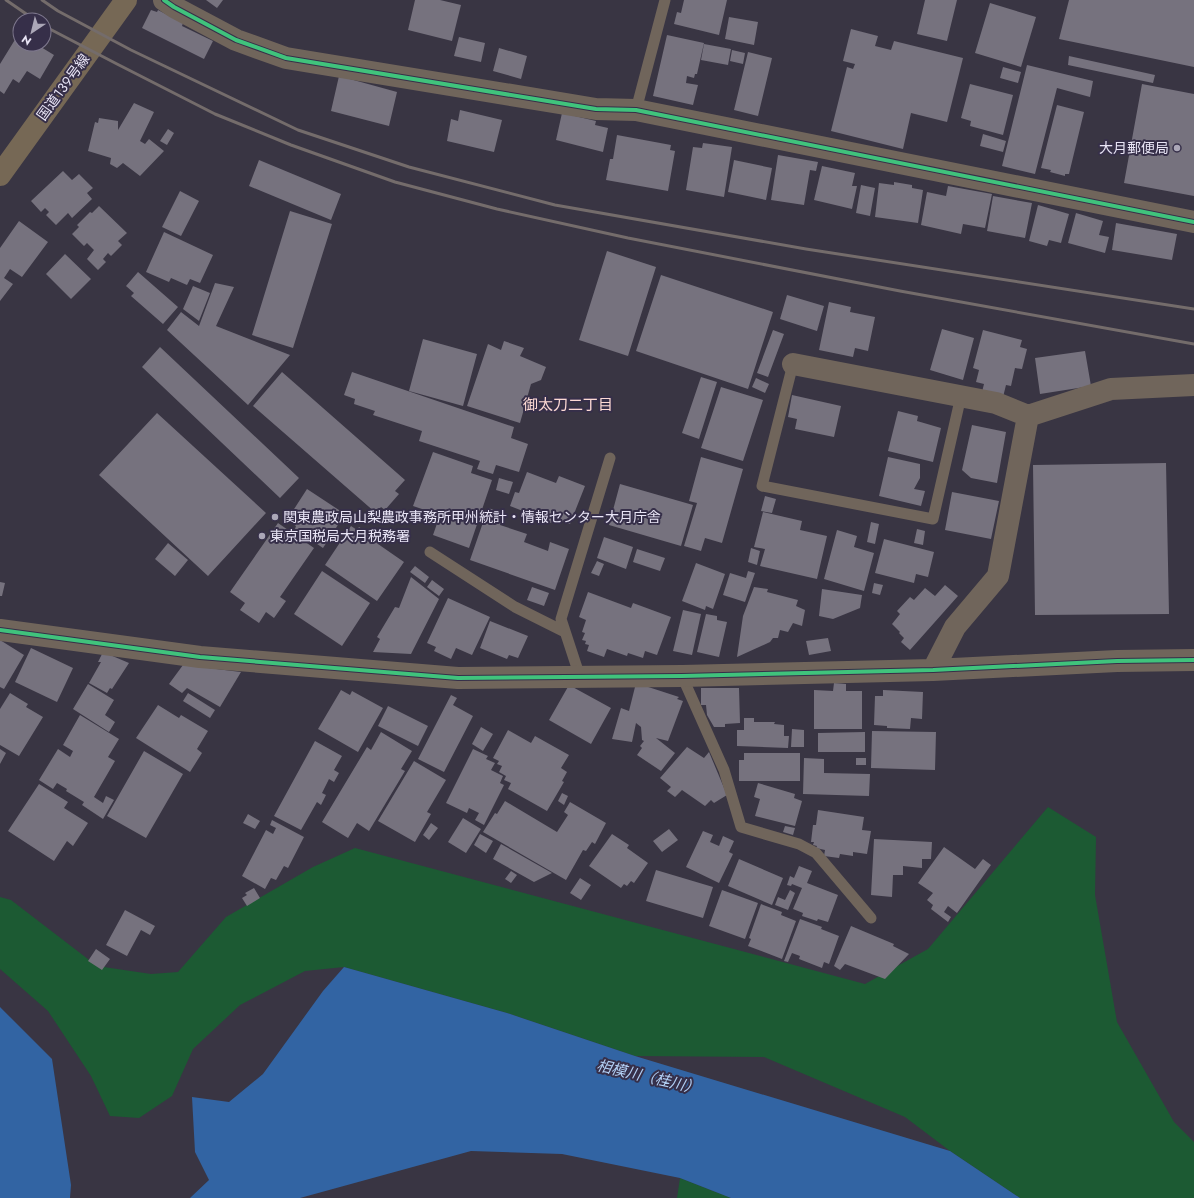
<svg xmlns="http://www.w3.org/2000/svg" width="1194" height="1198" font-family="Jost,'Noto Sans JP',sans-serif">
<rect width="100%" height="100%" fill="#393543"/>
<path fill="#1c5a33" d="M1048,807L1096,837L1095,895L1117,1022L1174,1122L1194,1142V1198H1020L950,1151L905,1117L764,1057L635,1056L507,1013L344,967L305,971L240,1005L193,1049L172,1096L139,1118L110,1116L91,1076L48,1011L0,969V897L11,900L97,966L151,974L178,972L226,917L313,867L355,848L865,984L928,949Z
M680,1178L731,1198H677Z"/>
<path fill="#3264a3" d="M344,967L507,1013L635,1056L950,1151L1020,1198H731L680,1178L562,1154L471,1151L300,1198H190L209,1180L195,1152L192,1097L229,1102L263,1074L323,991Z
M0,1007L52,1059L71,1185L70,1198H0Z"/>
<path fill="#76727e" d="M206,0H223L217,8Z
M415,0H440L461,5L452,41L408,30Z
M684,0H727L719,35L674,24L677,12L681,13Z
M925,0H957L947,41L917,34Z
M1069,0H1194V67L1059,39Z
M990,3L1036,17L1021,67L975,53Z
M151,10L157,12L158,10L183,23L182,26L213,41L204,59L142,28Z
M729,17L758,22L754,45L725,39Z
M851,29L878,36L875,46L891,50L894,41L963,58L947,122L911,113L903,149L831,131L847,67L853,69L855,64L843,61Z
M667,35L704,43L697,74H695L694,78L687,76L686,83L698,85L693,105L653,96Z
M459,37L485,43L481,62L454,56Z
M16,38L20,41V44H36L54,55L40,79L27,71L19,83L13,79L4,94L0,91V64Z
M704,44L731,49L728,65L701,60Z
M499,48L527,56L521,79L493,71Z
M732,50L745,53L743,64L730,61Z
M748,52L772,58L758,116L734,110Z
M1069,56L1155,75L1153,83L1068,65Z
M1027,65L1093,81L1090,97L1057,88L1035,174L1002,166Z
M1003,67L1021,72L1018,83L1000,78Z
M339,76L397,92L389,126L331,111Z
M970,84L1013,95L1003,135L970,126L971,121L961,118Z
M1142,84L1194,94V196L1124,183Z
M134,103L154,112L140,141L145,144L149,139L164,151L140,176L123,163L117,168L110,164L111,158L88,151L95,122L98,123L99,118L118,121V130Z
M1057,105L1084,112L1069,174H1065V176L1050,172L1051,170L1041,168Z
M460,110L502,120L494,152L447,141L451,119L458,121Z
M562,113L596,121L595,125L608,128L603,152L556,140Z
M168,129L174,133L167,145L160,141Z
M983,134L1006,141L1003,152L980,146Z
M617,135L671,145L670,150L675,151L668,191L606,180L610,159H613Z
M703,143L732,147L724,197L686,190L693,147L702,148Z
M778,155L818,162L816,171L810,170L804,205L771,200Z
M259,160L341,194L331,220L249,186Z
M734,160L772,168L766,200L728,192Z
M822,166L855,173L852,186H857L852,209L814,200Z
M63,171L72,180L79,174L93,188L87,193L92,199L72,218L68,213L56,225L46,215L49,212L45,208L41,212L31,201Z
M894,182L912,185V188L923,190L918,223L875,217L879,183L894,185Z
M861,185L875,188L870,216L856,213Z
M948,186L992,194L985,228L963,224L961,234L921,225L927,192L946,196Z
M180,191L199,201L181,236L162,227Z
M993,196L1032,203L1025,238L987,231Z
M1038,205L1069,214L1061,243L1049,240L1047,246L1029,241Z
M99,206L127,233L118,241L122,245L111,256L108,253L103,259L106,262L98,270L87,259L94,250L87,243L84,246L72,234L79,227L77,225L90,212L92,213Z
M290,211L332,224L293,348L252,335Z
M1076,213L1103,221L1099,235L1109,237L1105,253L1068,243Z
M19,221L48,242L22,277L10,269L4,278L13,284L0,301V248Z
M1116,223L1177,234L1172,260L1112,250Z
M164,232L213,255L200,283L190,279L187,285L171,278L169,282L146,272Z
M607,251L656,267L628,356L579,340Z
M65,254L91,279L71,299L46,274Z
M138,272L178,307L163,324L131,296L134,293L126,286Z
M661,275L773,312L748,389L636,351Z
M215,283L234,287L216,326L290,355L248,405L167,330L181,312L199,326Z
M193,286L210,293L199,321L183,309Z
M787,295L824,306L817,331L780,319Z
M829,302L851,307L850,312L875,317L868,351L855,348L853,357L819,350Z
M942,329L974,338L963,380L930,370Z
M773,330L784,334L768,377L757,373Z
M983,330L1022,340L1020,347L1027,349L1022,369L1015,368L1011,386L1006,385L1003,397L982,392L984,384L976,382L979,370L973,368Z
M423,339L477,354L463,406L409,391Z
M504,341L524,348L520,356L546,367L541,380L531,384L520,423L467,406L488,344L501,350Z
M160,347L299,478L280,498L142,367Z
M1085,351L1091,386L1040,394L1035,358Z
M282,372L405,480L395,491L399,494L385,510L381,507L376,513L253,406Z
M352,372L514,427L511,438L528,444L519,472L496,465L493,474L477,469L480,461L419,441L422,431L373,415L375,411L354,404L355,399L344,395Z
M701,377L717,382L699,439L682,433Z
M756,378L769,384L765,393L752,387Z
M721,387L763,400L743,461L701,448Z
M792,395L841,406L834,437L795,429L797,419L788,417Z
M898,411L918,416L917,421L941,428L933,462L888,451Z
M157,413L266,513L208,576L99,475Z
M972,425L1006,432L997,483L971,478L962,470Z
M433,452L473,466L471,473L492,480L469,548L433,535L440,515L413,506Z
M701,457L743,469L722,543L705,538L701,551L684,546L697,503L689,501Z
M888,457L920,464V478L914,489L925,491L921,506L879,496Z
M1166,463L1169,614L1035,615L1033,465Z
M527,472L556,483L559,476L585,486L570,524L553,518L551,523L541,518L543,514L529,509L528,513L510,506L515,492L519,493Z
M499,478L513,482L509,494L496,490Z
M620,484L693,505L681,546L609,525Z
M307,489L345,514L323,548L295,529L296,526L287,520Z
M952,492L999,501L991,539L945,530Z
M765,496L776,499L772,513L761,511Z
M488,508L504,513L500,525L527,534L524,542L548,551L550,542L569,549L555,590L470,560Z
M763,512L802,521L800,530L827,536L817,579L760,566L765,549L754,547Z
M871,522L879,524L875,544L867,542Z
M278,523L314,548L280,597L286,601L274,618L266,612L259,623L240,610L245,603L230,592Z
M351,526L357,530L359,527L380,541L378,544L404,562L377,601L325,565Z
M917,529L925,531L923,545L914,543Z
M837,530L857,536L854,547L874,553L864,591L824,579Z
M604,537L633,547L626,569L597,558Z
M884,539L934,552L928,577L916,574L914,583L875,573Z
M168,543L188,560L175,576L155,559Z
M751,548L760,551L757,565L748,562Z
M637,549L665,558L660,571L633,562Z
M597,561L604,564L599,576L591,573Z
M696,563L725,574L713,609L706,606L705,610L682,601Z
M415,566L429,577L425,583L410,572Z
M322,571L370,603L342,646L294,614Z
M748,571L755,573L745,602L723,595L730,573L746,578Z
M411,577L439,599L411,654L373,652L380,639L377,637L395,607L399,608Z
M432,580L444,589L439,596L427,587Z
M0,582L5,583L2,596H0Z
M874,583L883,585L880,595L872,593Z
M945,585L958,596L910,650L901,642L904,638L899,633L900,632L892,624L900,614L897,611L910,597L914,600L925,588L935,596Z
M532,587L549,593L544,606L527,600Z
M754,587L768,589L767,592L798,600L796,606L805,610L802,626L793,623L788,632L780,630L778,638H773L770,642L737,657L743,616Z
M822,589L862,595L860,608L833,619L819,616Z
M588,592L631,608L633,603L671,617L657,655L645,651L643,658L628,653L627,656L607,649L604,657L587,651L589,645L585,644L586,641L582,640L585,633L582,632L586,620L579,617Z
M448,598L490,617L472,655L456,648L451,659L434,651L436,647L427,643Z
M683,610L701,614L692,655L673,651Z
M706,614L717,616V620L727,622L719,657L697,652Z
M490,621L528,636L518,658L509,655L507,659L480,648Z
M828,638L831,651L809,655L806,641Z
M0,640L24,655L4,689L0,687Z
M31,648L73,668L57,702L15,682Z
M103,652L129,663L112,689L110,688L107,693L89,683L101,662H98Z
M183,665L241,672L220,707L187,688L182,693L169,684Z
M636,683L679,697L677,699L683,701L668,741L656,738L675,753L661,771L637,755L642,748L640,746L644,741L642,740L641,727L636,723L632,742L612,739L621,708L629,711Z
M834,683L846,684V691H862V729H814V690L833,691Z
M88,684L114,700L105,715L115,722L109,732L73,709Z
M569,685L611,708L591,744L549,720Z
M701,688H739L740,723L725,724V727H714L707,715L706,705H701Z
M341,690L350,695L352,691L383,708L358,752L318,729Z
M883,690L923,692L922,719L911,718L910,729L887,728V726L874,725L875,696H883Z
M10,693L28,704L26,707L43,717L19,756L0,745V709Z
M188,693L215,710L210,718L183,701Z
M451,695L457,698L453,705L473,716L444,772L418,759Z
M158,705L179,718L181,715L208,731L197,749L202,753L190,772L136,738Z
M388,706L428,726L418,746L378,726Z
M80,715L119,739L108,757L115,761L94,797L103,803L106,796L114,800L103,819L82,805L84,802L66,791L67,789L57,783L53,789L39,780L58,749L70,757L73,751L63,745Z
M744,718H754V722H775L774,724L784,725V736H789L788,748L737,746V730H744Z
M481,727L493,734L483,751L472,744Z
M792,729L804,730V747H791Z
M508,730L531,743L535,736L569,755L561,768L567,772L562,781L564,782L547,811L508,789L511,783L504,780L506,776L499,772L502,766L497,764L499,761L493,758Z
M872,731L936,732L935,770L871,768Z
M381,732L412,751L401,769L405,771L369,831L357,823L348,838L322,822L367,747L371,750Z
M865,732V752H818V733Z
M315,741L342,756L334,770L339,773L334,782L329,779L322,793L326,795L321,805L317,802L301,830L274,816Z
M687,747L704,758L709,752L727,795L714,803L711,800L705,806L682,790L675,797L667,791L671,787L660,778Z
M0,749L6,753L0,764Z
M473,749L488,756L486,759L495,763L491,770L503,776L500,783L504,785L484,825L475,820L479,813L469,808L467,813L446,803Z
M144,751L183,774L146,838L107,816Z
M744,753H800V781H739V760H744Z
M804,758L824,759V773L870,774L869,796L803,794Z
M856,758H866V765H856Z
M414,761L446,780L427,812L431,814L415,842L378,821Z
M758,783L795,794L794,798L802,801L795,826L755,816L760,799L754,797Z
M39,784L68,802L64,808L88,823L73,846L67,841L54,861L8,831Z
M562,793L568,796L564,805L558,801Z
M505,801L557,832L568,815L564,812L570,802L606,823L595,844L592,842L586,851L583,850L566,880L483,832L495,813L497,814Z
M818,810L864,817L862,830L871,831L867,854L853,852V856L840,854L839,858L824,856L825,850L816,848L817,846L813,845L814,842H811L813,825H816Z
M248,814L260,821L255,829L243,823Z
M463,818L481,829L466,853L448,842Z
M272,820L304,837L288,868L284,866L276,880L271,878L265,889L242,876L266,830L273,834L276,828L270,825Z
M431,823L438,828L429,840L423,835Z
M785,826L795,828L793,835L783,832Z
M669,829L678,840L662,852L653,841Z
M703,831L713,835L710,842L719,846L723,836L734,841L729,852L733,854L719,883L686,867Z
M480,834L493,841L486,853L474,845Z
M612,834L629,845L627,848L648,863L634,883L631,881L627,886L624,884L621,888L589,866Z
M874,839L932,842L931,859H922V868L903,866V875H893L892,897L871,895Z
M501,844L552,873L534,882L493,859Z
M944,847L975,869L983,859L991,865L957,913L948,906L944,912L951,917L948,922L931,909L933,905L927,900L933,893L918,883Z
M739,859L783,878L772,905L728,886Z
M799,866L812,871L807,883L838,895L828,922L818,919L817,921L802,916L803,913L793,909L802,888L792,884L791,886L787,885L790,876L794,878Z
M656,870L713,887L703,918L646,901Z
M511,871L517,875L511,883L505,879Z
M580,878L591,885L581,900L570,893Z
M254,888L260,898L247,906L242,898L247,895L245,893Z
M722,890L758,903L745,939L709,926Z
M790,890L795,893L788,910L775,905L778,897L785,900Z
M761,904L782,912L781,915L796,921L782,959L748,946L751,939L749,938Z
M125,910L155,926L150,935L141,930L127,956L106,945Z
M800,919L822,927L821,929L839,936L829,964L824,962L822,968L799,959L800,956L792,953L788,962L784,961Z
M851,926L894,944L893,946L909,954L885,979L845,964L840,970L834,966Z
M96,949L110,959L102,970L88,961Z"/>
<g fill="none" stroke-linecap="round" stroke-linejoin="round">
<path stroke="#70655b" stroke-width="11" d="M636,110L665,0
M793,364L762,486L933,519L961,396
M430,552L515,607L565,632
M682,676L724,770L741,827L799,844L816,853L871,918
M580,677L561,619L610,458"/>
<path stroke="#70655b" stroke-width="22" d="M164,0L174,7L236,40L286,58L596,109L636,110L1194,222
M793,364L996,403L1028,416L1111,389L1194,385
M0,630L200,657L458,678L682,676L933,670L1117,661L1194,660
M933,670L955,627L998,576L1028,416"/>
<path stroke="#766855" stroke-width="22" d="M0,175L126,0"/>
<path stroke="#746c6b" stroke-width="3" d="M6,0L35,20
M42,0L58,11L131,50L298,130L409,167L555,205L806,249L1194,309
M44,26L117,64L215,114L291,145L395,182L497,209L628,238L900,291L1194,344"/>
<g stroke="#362f49" stroke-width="6">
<path id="cycleway" d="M164,0L174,7L236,40L286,58L596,109L636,110L1194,222
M0,630L200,657L458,678L682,676L933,670L1117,661L1194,660"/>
</g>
<use href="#cycleway" stroke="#40c37c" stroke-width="4"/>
</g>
<g fill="#aba7b7" stroke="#362f49" stroke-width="1.5">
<circle cx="1177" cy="148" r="4"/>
<circle cx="275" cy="517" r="4"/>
<circle cx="262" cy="536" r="4"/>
</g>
<g text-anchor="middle" stroke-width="4" stroke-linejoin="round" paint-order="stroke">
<g font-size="14" fill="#e9e5f6" stroke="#362f49">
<text transform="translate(63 87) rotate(-54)" y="5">国道139号線</text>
</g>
<g font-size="14" fill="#e9e5f6" stroke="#362f49" text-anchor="start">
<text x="1169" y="153" text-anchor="end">大月郵便局</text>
<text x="283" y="522">関東農政局山梨農政事務所甲州統計・情報センター大月庁舎</text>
<text x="270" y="541">東京国税局大月税務署</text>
</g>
<g font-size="15" fill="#fddad4" stroke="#362f49">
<text x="568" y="410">御太刀二丁目</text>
</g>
<g font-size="15" font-style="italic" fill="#b2cff4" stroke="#362f49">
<text transform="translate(648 1077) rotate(13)" y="5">相模川（桂川）</text>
</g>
</g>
<g transform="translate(32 32) rotate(215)"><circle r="19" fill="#362f49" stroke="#7e788e"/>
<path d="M0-3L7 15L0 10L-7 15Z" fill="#aba7b7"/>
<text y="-6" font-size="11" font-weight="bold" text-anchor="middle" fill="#e9e5f6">N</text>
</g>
</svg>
